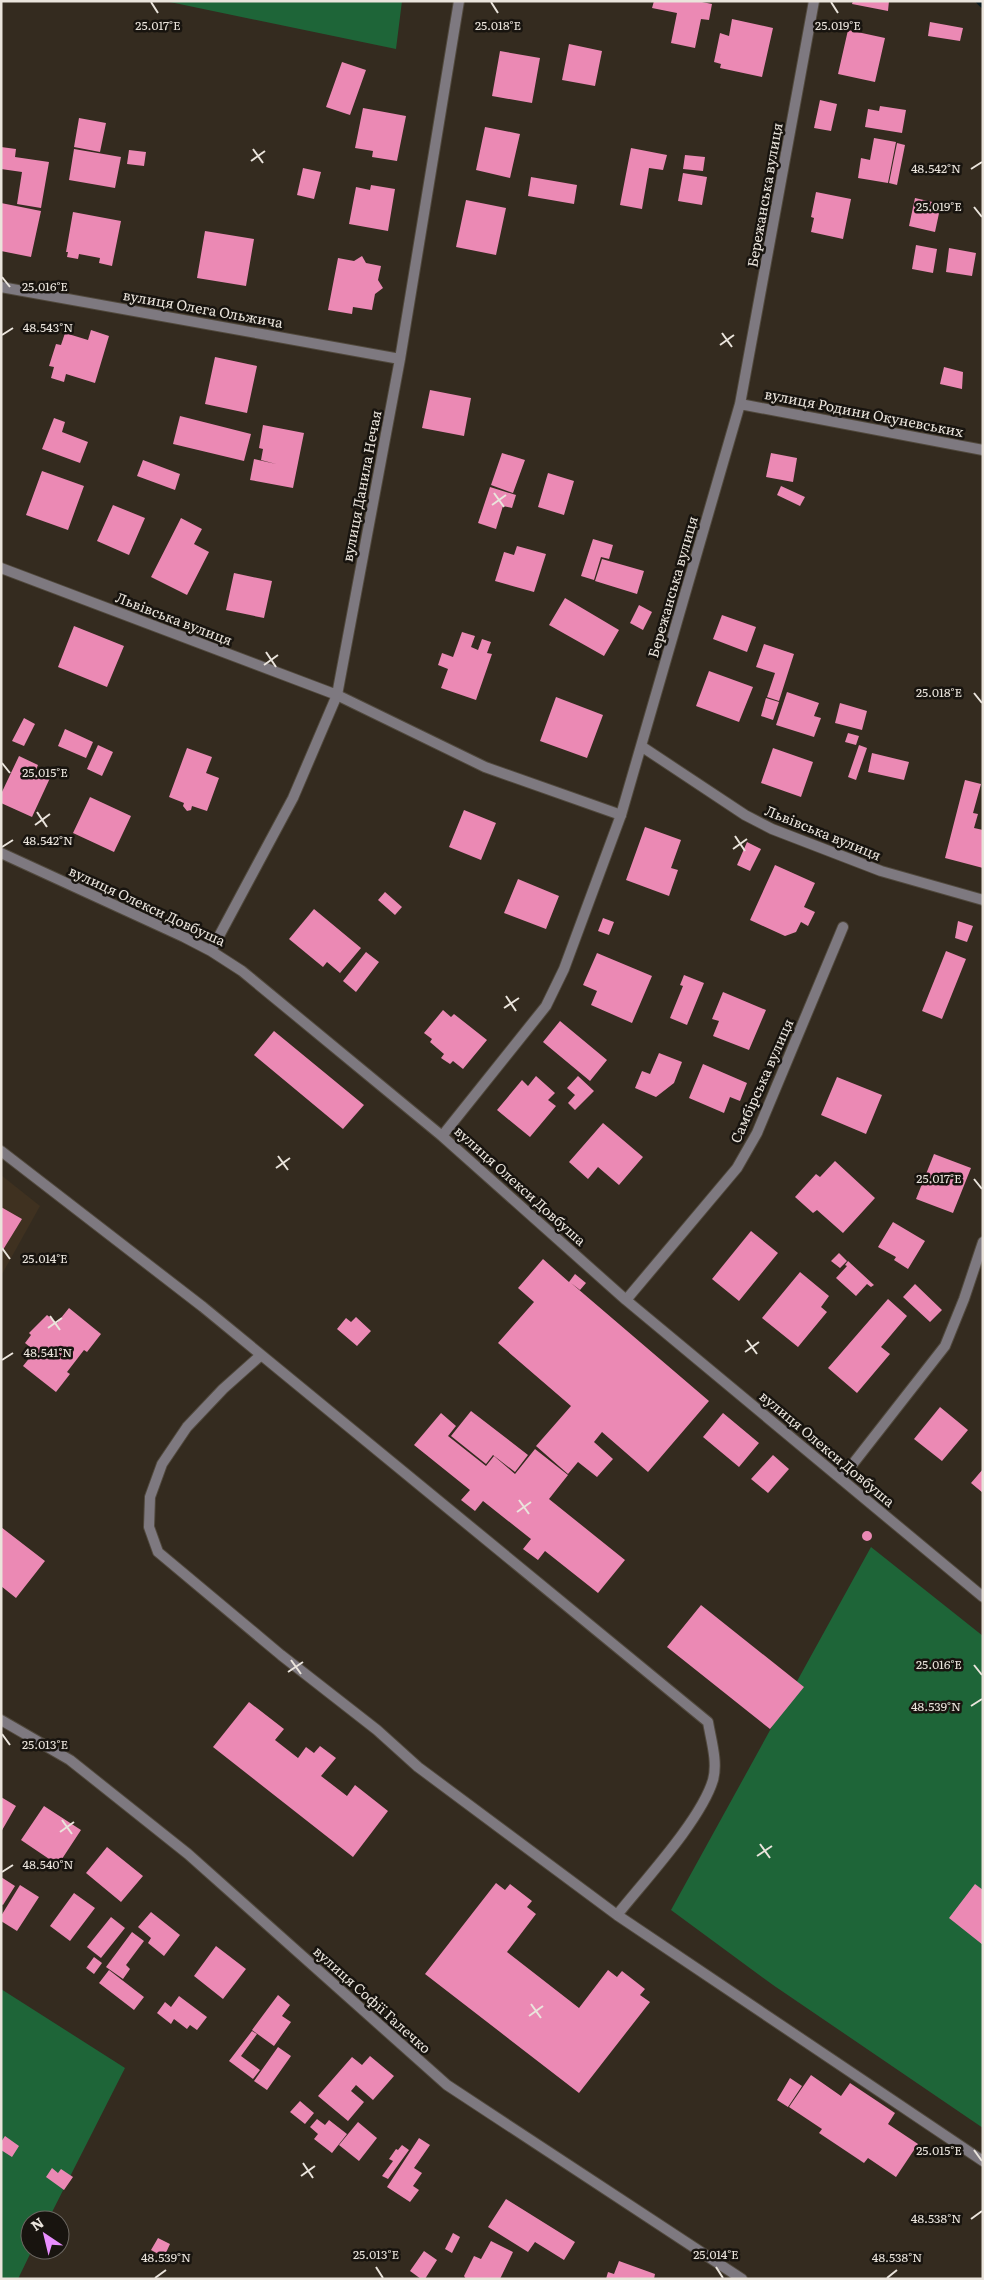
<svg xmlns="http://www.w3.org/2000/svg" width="984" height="2280" font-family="Literata,serif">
<rect width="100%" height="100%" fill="#342b1f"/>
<path fill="#3f3120" d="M1,1175L40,1206L1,1276Z"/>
<path fill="#1e6538" d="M165,1H402L396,49Z
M871,1547L983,1636V2128L773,1985L671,1910Z
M1,1989L125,2068L48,2220H30V2250H32L18,2279H1Z"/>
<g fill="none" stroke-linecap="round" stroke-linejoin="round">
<path stroke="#08191f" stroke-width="8" d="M980,1L983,4"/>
</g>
<path fill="#eb89b4" d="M654,1H697L712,4L709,20L701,19L695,48L671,43L677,13L652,8Z
M853,1H889L888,11L852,4Z
M732,19L773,28L762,77L720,68L721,64L714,62L720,33L729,36Z
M930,22L963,28L960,41L928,36Z
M848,30L885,38L875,82L838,74Z
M569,44L602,51L595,86L562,80Z
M500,51L540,58L532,103L492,96Z
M342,62L366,70L350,115L326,107Z
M820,100L837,104L831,131L814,128Z
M880,106L906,110L902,133L865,127L868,109L879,111Z
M363,108L406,116L397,161L372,157L373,151L355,148Z
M79,118L106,123L100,152L74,147Z
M485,127L520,134L510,178L476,170Z
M874,138L896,142L888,183L858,178L861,158L870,160Z
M897,143L905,145L897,185L889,183Z
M1,147L16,149L15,157L49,162L41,208L17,204L22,172L1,169Z
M631,148L667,155L663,170L649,168L642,209L620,205Z
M74,149L121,157L115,188L69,180Z
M129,150L146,152L144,166L127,164Z
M685,155L705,157L703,171L683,169Z
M303,168L321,172L314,199L297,195Z
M683,173L707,177L702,205L678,201Z
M531,177L577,185L574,204L528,196Z
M371,185L395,189L388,231L349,224L356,187L370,190Z
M816,192L851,199L843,239L811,232L814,218L811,217Z
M915,198L941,204L935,232L909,226Z
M466,200L506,208L496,255L456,247Z
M1,203L41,211L31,257L1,251Z
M73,212L121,221L112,266L99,263L100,258L79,254L78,259L67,257L68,252H66Z
M205,231L254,239L246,286L197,278Z
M916,245L937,249L933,273L912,269Z
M949,248L976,253L972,276L946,272Z
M362,256L366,263L381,266L378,280L383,288L375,294L372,310L353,307L352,314L328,310L338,258L354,261Z
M91,330L109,336L95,383L66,374L64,382L51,378L54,367L49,366L56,344L61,345L65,333L88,340Z
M215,357L257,366L247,413L205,404Z
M944,367L963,372L962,389L940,384Z
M430,390L471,398L464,436L422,428Z
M180,416L251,434L244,461L173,444Z
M54,418L65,422L62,432L88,442L80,463L42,449Z
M263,425L304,433L293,488L250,480L254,459L276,464L261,460L263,449L259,448Z
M502,453L525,460L513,493L491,485Z
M771,453L797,458L793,482L766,477Z
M143,460L180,474L175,490L137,476Z
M42,471L84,486L68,530L26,515Z
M548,473L574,481L564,515L538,507Z
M781,486L805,497L800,506L777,495Z
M490,487L516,495L512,508L503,506L496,529L478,523Z
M113,505L145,518L129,555L97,541Z
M181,518L202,529L194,544L209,552L187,595L151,577Z
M593,539L613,545L609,559L601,557L594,580L581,576Z
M517,546L546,554L534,592L495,581L504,552L514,555Z
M602,559L644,571L637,594L595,581Z
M234,573L272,581L264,618L226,610Z
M565,598L619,630L604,656L549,625Z
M639,605L652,612L643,630L630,623Z
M722,615L756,627L747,652L713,639Z
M74,626L124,646L107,687L58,667Z
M462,632L475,636L471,647L478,650L482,639L491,642L487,653L492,654L476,700L441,688L448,669L438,665L442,653L453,657Z
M764,644L794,654L779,701L767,697L775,673L756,667Z
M709,671L753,687L739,722L696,706Z
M787,692L819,703L814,716L821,718L814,737L776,725Z
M556,697L603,715L587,758L540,741Z
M766,698L779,702L773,720L761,716Z
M840,703L867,711L862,730L835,723Z
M24,718L35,724L24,746L12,741Z
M65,729L93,742L86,758L58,746Z
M848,733L859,736L856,745L845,742Z
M98,745L113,752L102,776L87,769Z
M859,745L867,748L856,780L848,777Z
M187,748L212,757L206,773L219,778L207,811L192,806L191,810L187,811L183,806L184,803L169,797Z
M773,748L813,762L801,797L761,783Z
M872,753L909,762L904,780L868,772Z
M19,756L38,765L35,772L50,778L32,817L1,803V794Z
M965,780L981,784L973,813L978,814L974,828L983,830V868L945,858Z
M90,797L131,816L114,852L73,833Z
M464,810L496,823L481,860L449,847Z
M645,827L681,840L671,868L678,870L669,896L626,880Z
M747,842L761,849L750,871L737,865Z
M775,865L815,883L804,907L815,912L808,926L801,922L796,932L785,936L750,920Z
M518,879L559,896L546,929L504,913Z
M385,892L402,907L395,915L378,900Z
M314,909L361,948L340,973L327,962L323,967L289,939Z
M603,918L614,922L609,935L598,931Z
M958,921L973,926L967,942L955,938Z
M946,951L966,959L942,1019L922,1011Z
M366,952L379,962L356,992L343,981Z
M597,953L652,976L632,1023L591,1005L597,991L583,985Z
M684,975L704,983L687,1025L670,1018L683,986L680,985Z
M723,992L766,1010L749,1050L713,1036L719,1021L712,1019Z
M443,1010L451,1017L454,1014L487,1040L463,1069L453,1061L450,1064L441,1058L444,1054L430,1042L432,1039L424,1033Z
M560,1021L607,1060L590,1081L543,1042Z
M274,1031L364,1105L343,1129L254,1055Z
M659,1053L682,1062L674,1083L656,1097L635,1088L642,1071L650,1074Z
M703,1064L747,1083L740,1101L730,1097L724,1113L689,1098Z
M536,1076L555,1093L548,1100L556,1106L530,1137L497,1110L522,1080L528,1086Z
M578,1076L594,1091L575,1110L568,1103L575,1095L567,1088Z
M837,1077L882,1095L866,1134L821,1115Z
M603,1123L643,1157L619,1185L598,1167L588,1179L569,1162Z
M934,1154L971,1168L953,1213L916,1199Z
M835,1161L875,1198L843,1233L817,1210L813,1213L795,1197L816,1174L820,1177Z
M1,1207L22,1219L1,1253Z
M893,1222L925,1241L908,1269L894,1260L896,1257L878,1247Z
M751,1231L778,1253L739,1301L712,1279Z
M839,1253L847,1261L840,1268L831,1261Z
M543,1259L569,1282L575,1274L586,1283L580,1290L571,1283L709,1401L648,1472L602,1432L594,1442L613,1459L597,1477L578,1462L568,1474L536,1446L571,1406L498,1343L534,1302L518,1288Z
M848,1261L874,1285L871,1287L867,1284L856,1296L836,1278L847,1266L845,1265Z
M800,1272L829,1296L821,1307L827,1312L798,1347L762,1318Z
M915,1284L942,1310L930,1322L903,1297Z
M888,1299L907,1316L881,1347L890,1354L857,1393L828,1368Z
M69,1308L101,1334L87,1352L84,1350L67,1372L70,1374L56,1392L23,1366L35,1351L25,1343L31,1335L29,1333L47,1315L57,1323Z
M356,1317L371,1331L357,1346L337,1329L346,1318L351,1322Z
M940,1407L968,1430L942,1461L914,1439Z
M471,1411L528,1455L515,1472L493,1455L486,1464L451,1436Z
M441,1413L456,1426L448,1436L486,1466L494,1456L515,1474L535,1449L568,1475L549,1499L625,1560L598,1593L545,1551L538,1560L523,1549L531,1539L483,1501L475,1511L461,1500L470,1490L414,1445Z
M723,1413L759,1443L739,1467L703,1437Z
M773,1455L789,1469L768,1493L751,1479Z
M983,1469V1493L971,1483Z
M1,1527L45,1561L16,1598L1,1586Z
M862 1536a5 5 0 1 1 10 0a5 5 0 1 1-10 0Z
M701,1605L804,1687L770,1729L667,1647Z
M249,1702L284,1729L275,1740L298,1758L306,1747L314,1753L320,1746L336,1758L321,1776L347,1796L355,1785L388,1811L353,1857L213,1747Z
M1,1797L16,1806L1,1832Z
M44,1806L81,1830L58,1865L21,1840Z
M107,1847L143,1876L121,1902L86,1873Z
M1,1877L15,1886L3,1905L1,1904Z
M496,1883L505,1890L510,1884L532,1901L527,1907L536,1914L507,1952L579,2008L608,1970L617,1977L622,1971L645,1989L640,1995L650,2002L579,2093L425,1974Z
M975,1884L983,1890V1945L949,1918Z
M20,1885L39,1897L17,1931L1,1921V1916Z
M74,1893L95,1908L70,1941L50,1926Z
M151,1912L180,1935L164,1956L148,1943L151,1938L138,1927Z
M111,1917L125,1928L101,1958L87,1947Z
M132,1932L144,1941L126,1965L130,1969L123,1979L106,1967Z
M216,1946L246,1969L223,1999L194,1976Z
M94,1957L102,1963L94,1974L86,1968Z
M109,1970L144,1997L134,2010L99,1983Z
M278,1995L290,2005L282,2016L291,2022L274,2046L252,2030Z
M179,1996L207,2017L197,2030L190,2025L187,2029L174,2019L171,2024L157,2013L165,2002L171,2007Z
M252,2031L257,2034L241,2056L260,2070L253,2079L229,2061Z
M278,2047L291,2056L267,2090L254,2081Z
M370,2056L394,2076L373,2100L356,2085L351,2091L364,2102L348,2121L318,2096L352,2057L362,2065Z
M811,2075L841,2096L850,2083L895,2113L888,2124L918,2144L896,2177L868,2158L864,2163L819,2133L822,2129L789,2107Z
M790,2078L802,2086L788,2107L777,2100Z
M300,2101L314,2113L305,2124L290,2112Z
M317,2119L325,2125L329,2120L347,2134L332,2153L314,2139L318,2134L310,2127Z
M358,2122L377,2138L359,2161L339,2145Z
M5,2136L19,2146L12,2157L1,2150V2142Z
M419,2138L430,2145L414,2168L422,2173L413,2186L419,2190L410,2202L387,2187Z
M402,2145L409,2150L388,2179L382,2176L393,2161L389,2159L396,2149L398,2150Z
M52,2168L58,2173L61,2169L73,2177L64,2190L46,2177Z
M506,2199L575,2242L564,2260L535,2242L528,2252L488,2227Z
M453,2233L460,2237L452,2253L445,2249Z
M158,2238L170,2244L164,2257L151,2250Z
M491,2241L513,2252L500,2279H466L464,2276L474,2256L481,2259Z
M424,2251L437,2260L425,2279H421L410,2271Z
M619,2261L655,2274L654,2279H606L608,2272L614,2274Z"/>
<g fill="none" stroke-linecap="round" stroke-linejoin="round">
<g stroke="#51493d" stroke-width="12">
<path id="service" d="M337,695L485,767L621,815
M1,1151L203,1307L708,1722C711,1740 718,1762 713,1780C701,1820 644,1881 617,1915
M260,1356L223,1389L187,1427L162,1464L150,1497L149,1527L158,1552L281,1655L377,1730L418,1767L617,1915L983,2161"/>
</g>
<g stroke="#51493d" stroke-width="12">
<path id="minor" d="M1,287L400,359
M740,404L983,450
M1,568L337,695
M641,746L745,815L772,829L881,871L983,900
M1,853L184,937L211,951L242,971L442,1136L626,1300L983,1597
M211,951L293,798L337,695L400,359L459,1
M442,1136L546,1006L564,969L621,815L740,404L814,1
M626,1300L737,1168L757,1133L843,927
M841,1479L945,1346L964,1299L983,1242
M1,1720L70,1760L188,1854L447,2085L742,2279"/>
</g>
<use href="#service" stroke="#7e7980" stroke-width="10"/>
<use href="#minor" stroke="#7e7980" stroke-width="10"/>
</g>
<path fill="none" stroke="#eae4dc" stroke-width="2" d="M151,2L158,13M491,2L498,13M831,2L838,13M253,149L263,163M251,161L265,151M971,169L982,162M974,207L982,217M2,277L10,287M722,333L732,347M2,335L13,328M720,345L734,335M494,493L504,507M492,505L506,495M266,652L276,667M264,665L278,655M974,693L982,703M2,763L10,773M37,812L47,827M35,825L50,814M735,836L745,851M2,847L13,840M733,849L747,839M506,996L516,1011M504,1008L519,998M278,1156L288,1170M276,1168L290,1158M974,1179L982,1189M2,1248L10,1259M50,1316L60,1330M48,1328L62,1318M747,1340L757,1354M745,1352L759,1342M2,1360L13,1353M519,1500L529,1514M517,1512L531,1502M291,1660L301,1674M974,1665L982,1675M288,1672L303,1662M971,1706L982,1699M2,1734L10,1745M62,1820L72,1834M60,1832L74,1822M760,1844L770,1858M757,1856L772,1846M2,1872L13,1865M531,2004L541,2018M529,2016L543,2006M974,2150L982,2161M303,2163L313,2178M301,2176L315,2166M971,2219L982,2211M376,2267L383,2278M716,2267L723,2278M155,2278L166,2270M887,2278L897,2270"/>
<g text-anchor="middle" stroke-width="5" stroke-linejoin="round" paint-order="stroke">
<g font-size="14" fill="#eae4dc" stroke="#18140f">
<text transform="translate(765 195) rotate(-80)" y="5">Бережанська вулиця</text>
<text transform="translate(203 309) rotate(10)" y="5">вулиця Олега Ольжича</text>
<text transform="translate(864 413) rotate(11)" y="5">вулиця Родини Окуневських</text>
<text transform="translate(362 486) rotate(-79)" y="5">вулиця Данила Нечая</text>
<text transform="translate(673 587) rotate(-74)" y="5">Бережанська вулиця</text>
<text transform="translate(174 619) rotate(21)" y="5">Львівська вулиця</text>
<text transform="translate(823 833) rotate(22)" y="5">Львівська вулиця</text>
<text transform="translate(147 906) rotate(25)" y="5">вулиця Олекси Довбуша</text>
<text transform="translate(762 1081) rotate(-66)" y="5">Самбірська вулиця</text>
<text transform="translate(520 1186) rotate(42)" y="5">вулиця Олекси Довбуша</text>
<text transform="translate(827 1449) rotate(40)" y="5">вулиця Олекси Довбуша</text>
<text transform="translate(372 2000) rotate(42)" y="5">вулиця Софії Галечко</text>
</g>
</g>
<g font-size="12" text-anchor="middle" fill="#eae4dc" stroke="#18140f" stroke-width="5" stroke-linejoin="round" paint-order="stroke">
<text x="158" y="30">25.017°E</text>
<text x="498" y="30">25.018°E</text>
<text x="838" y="30">25.019°E</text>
<text x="936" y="173">48.542°N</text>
<text x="939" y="211">25.019°E</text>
<text x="45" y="291">25.016°E</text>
<text x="48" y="332">48.543°N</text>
<text x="939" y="697">25.018°E</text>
<text x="45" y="777">25.015°E</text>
<text x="48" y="845">48.542°N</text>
<text x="939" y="1183">25.017°E</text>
<text x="45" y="1263">25.014°E</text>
<text x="48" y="1357">48.541°N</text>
<text x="939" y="1669">25.016°E</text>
<text x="936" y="1711">48.539°N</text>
<text x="45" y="1749">25.013°E</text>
<text x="48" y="1869">48.540°N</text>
<text x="939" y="2155">25.015°E</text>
<text x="936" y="2223">48.538°N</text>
<text x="376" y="2259">25.013°E</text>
<text x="716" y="2259">25.014°E</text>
<text x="166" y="2262">48.539°N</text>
<text x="897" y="2262">48.538°N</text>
</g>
<rect width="984" height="2280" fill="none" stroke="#eae4dc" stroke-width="5"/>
<g transform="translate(45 2235) rotate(325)"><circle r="24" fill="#18140f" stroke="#6c6761"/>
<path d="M0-4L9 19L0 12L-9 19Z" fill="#e98efe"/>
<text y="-8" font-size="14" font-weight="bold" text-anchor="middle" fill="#eae4dc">N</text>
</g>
</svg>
